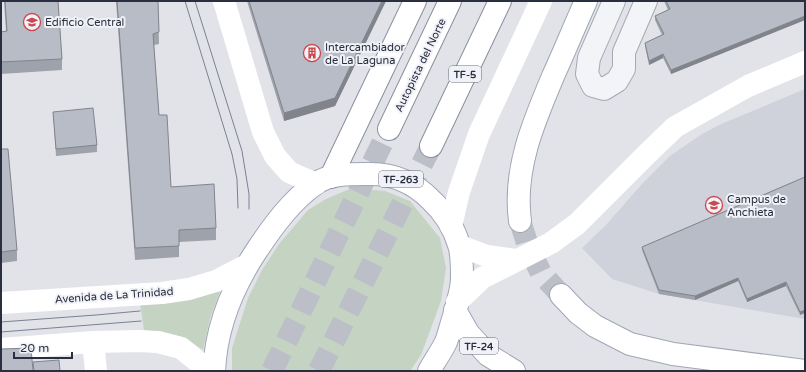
<svg xmlns="http://www.w3.org/2000/svg" width="806" height="372" font-family="'Varela Round',sans-serif">
<rect width="100%" height="100%" fill="#e1e3e9"/>
<path fill="#cfd2db" d="M805,89V319L659,294L612,279L582,248L606,225L641,185L670,156L702,134L719,125Z"/>
<path fill="#c4d3c2" d="M352,188L385,191L410,201L440,238L446,268L441,301L421,355L410,371H232V348L248,298L262,270L279,244L308,210L326,199Z
M222,286L210,318L203,350L186,338L169,334L144,330L140,303Z"/>
<g fill="none" stroke-linecap="round" stroke-linejoin="round">
<path stroke="#bcbfc7" stroke-width="22" stroke-dasharray="22 11" stroke-linecap="butt" d="M520,221L528,246L541,273L561,295"/>
<path stroke="#bcbfc7" stroke-width="22" stroke-dasharray="22 11" stroke-linecap="butt" d="M272,371L389,129
M319,371L431,146"/>
<g stroke="#a6a9b3" stroke-width="24">
<path id="street" d="M614,1L589,58L587,74L593,86L604,89L617,81L624,69V52L646,1"/>
</g>
<g stroke="#a0a6b5" stroke-width="24">
<path id="primary" d="M520,221C513,169 534,121 554,74C565,50 575,25 586,1
M561,295L578,313L595,326L630,344L673,354L805,371
M455,310L468,333L488,355L514,371
M214,371C216,327 233,286 257,250C273,226 291,201 315,184C330,173 353,174 371,174C394,174 414,183 430,199C443,211 454,228 459,245C462,253 462,269 462,278C462,289 457,305 454,316C451,325 449,334 446,342C441,352 434,362 429,371"/>
</g>
<g stroke="#898f9f" stroke-width="24">
<path id="highway" d="M389,129L450,1
M431,146L500,1
M331,177L415,1"/>
</g>
<use href="#street" stroke="#f3f4f8" stroke-width="22"/>
<path stroke="#fff" stroke-width="22" d="M224,1L263,132L275,156L289,172L316,184
M451,226L459,192L479,134L541,1
M460,246L487,256L516,260
M457,302L482,278L551,243L577,224L647,154L675,127L748,86L805,62
M1,303L162,293L189,289L216,281L247,265
M93,342L96,371
M1,349L93,342L139,341L158,342L181,348L202,365L206,371"/>
<use href="#primary" stroke="#fff" stroke-width="22"/>
<use href="#highway" stroke="#fff" stroke-width="22"/>
<path stroke="#7b8192" stroke-width="1" d="M185,1L232,154L237,179L238,208
M195,1L242,151L249,194V209
M1,322L96,315L140,311
M1,332L141,321"/>
</g>
<path fill="#9ea2aa" d="M4,1H58L62,59V70L1,74V32L6,31Z
M116,1H158L159,44L154,45L159,115L171,187L216,228V240L179,242V257L135,260Z
M247,1H386L335,106L284,121Z
M664,1H805V20L671,74L663,58L649,65L645,46V43L662,35L655,20V16L668,10Z
M53,112L97,145V152L56,156Z
M1,149L17,250V261L1,263Z
M805,177L800,315L786,286L747,302L738,281L695,300L659,294L642,250V247Z"/>
<path fill="#81848b" d="M382,1H386L335,106L284,121V113Z
M805,16V20L671,74V70Z
M663,54V58L649,65V61Z
M738,278V281L695,300V296Z
M786,282V286L747,302V299Z
M805,310V313L800,315V312Z"/>
<path fill="#b8bcc6" stroke="#81848b" d="M5,1H58L62,59L1,62V32L7,31Z
M117,1H158L159,32L153,34L159,115H167L171,187L214,184L216,228L179,230V246L135,248Z
M249,1H382L335,98L284,113Z
M666,1H805V16L671,70L663,54L649,61L645,43L664,34L655,16L670,9Z
M93,108L97,145L56,149L53,112Z
M1,149H8L17,250L1,252Z
M805,177V310L800,312L786,282L747,299L738,278L695,296L659,290L642,247Z
M31,348L33,371H1V349Z
M59,360L60,371H34L33,362Z"/>
<defs>
<g id="university-ring" transform="scale(0.9)"><circle r="9.5" fill="#f0f2f7" stroke="#cb494e" stroke-width="1.5"/><path d="M0-5L7-2L0 1L-7-2ZM-4 1L0 2.5L4 1V4Q0 6-4 4Z" fill="#cb494e"/></g>
<g id="building-ring" transform="scale(0.9)"><circle r="9.5" fill="#f0f2f7" stroke="#cb494e" stroke-width="1.5"/><path d="M-4-6H4V6H1V3H-1V6H-4ZM-2.5-4.3h1.7v1.8h-1.7ZM.8-4.3h1.7v1.8H.8ZM-2.5-1h1.7V.8h-1.7ZM.8-1h1.7V.8H.8Z" fill="#cb494e"/></g>
</defs>
<g fill-rule="evenodd">
<use href="#university-ring" x="32" y="22"/>
<use href="#building-ring" x="312" y="53"/>
<use href="#university-ring" x="714" y="205"/>
</g>
<g text-anchor="middle" stroke-width="4" stroke-linejoin="round" paint-order="stroke">
<g fill="#f0f2f7" stroke="#656a77" stroke-width="1">
<rect x="449" y="66" width="32" height="16" rx="3"/>
<rect x="379" y="171" width="44" height="16" rx="3"/>
<rect x="460" y="338" width="38" height="16" rx="3"/>
</g>
<g font-size="10" font-weight="bold" fill="#2a2f40">
<text x="465" y="78">TF-5</text>
<text x="401" y="183">TF-263</text>
<text x="479" y="350">TF-24</text>
</g>
<g font-size="11" fill="#2a2f40" stroke="#f0f2f7" text-anchor="start">
<text x="45" y="26">Edificio Central</text>
<text x="325" y="51">Intercambiador<tspan x="325" dy="13">de La Laguna</tspan></text>
<text x="727" y="203">Campus de<tspan x="727" dy="13">Anchieta</tspan></text>
</g>
<g font-size="11" fill="#2a2f40" stroke="#f0f2f7">
<text transform="translate(420 65) rotate(-64)" y="4">Autopista del Norte</text>
<text transform="translate(114 295) rotate(-4)" y="4">Avenida de La Trinidad</text>
</g>
</g>
<rect width="806" height="372" fill="none" stroke="#2a2f40" stroke-width="4"/>
<path d="M14 352v6h58v-6" fill="none" stroke="#2a2f40" stroke-width="2"/>
<text x="20" y="352" font-size="12" fill="#2a2f40" stroke="#f0f2f7" stroke-width="3" paint-order="stroke">20 m</text>
</svg>
